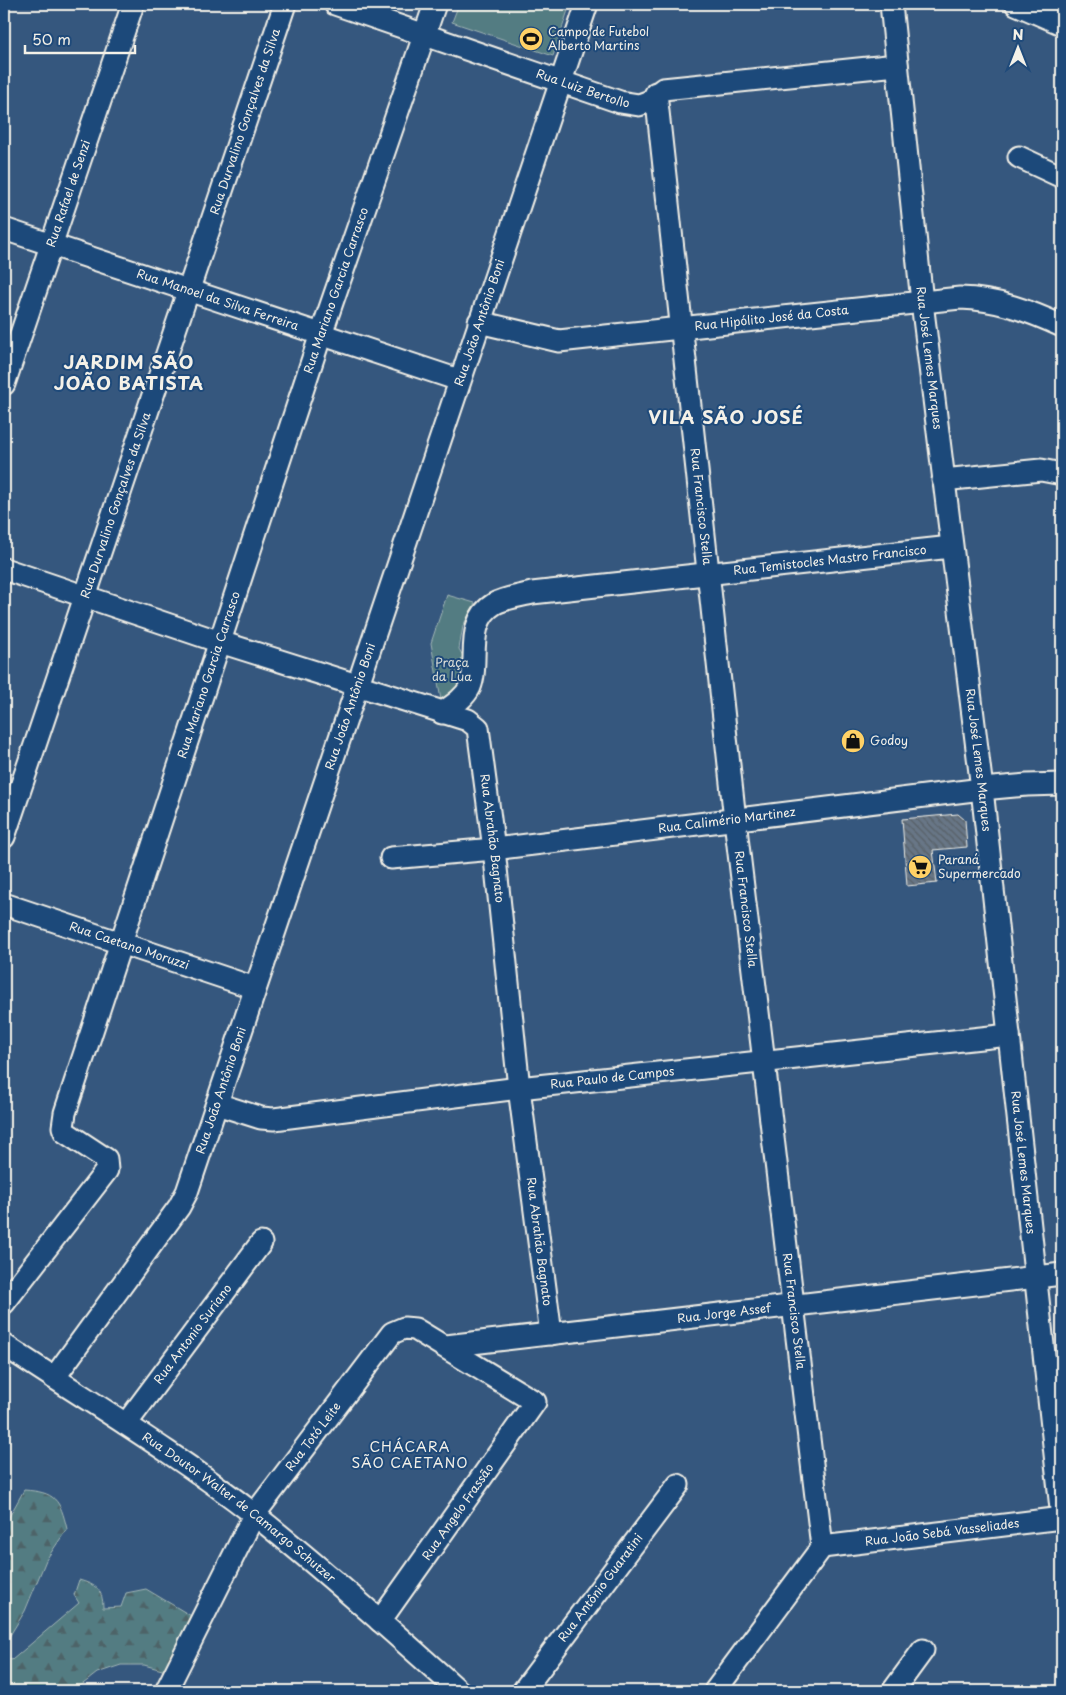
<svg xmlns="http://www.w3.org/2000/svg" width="1066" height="1695" font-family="'Playpen Sans',sans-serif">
<defs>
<pattern id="forest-firs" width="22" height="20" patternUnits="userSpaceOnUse" patternTransform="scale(1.25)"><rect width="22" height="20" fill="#527b82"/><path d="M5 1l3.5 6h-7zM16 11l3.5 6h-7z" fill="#4e6467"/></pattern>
<pattern id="building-back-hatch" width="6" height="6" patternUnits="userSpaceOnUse" patternTransform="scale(1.25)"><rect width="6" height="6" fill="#677686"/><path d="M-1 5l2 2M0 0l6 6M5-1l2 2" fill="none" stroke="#585f66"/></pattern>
</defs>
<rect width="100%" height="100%" fill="#35577e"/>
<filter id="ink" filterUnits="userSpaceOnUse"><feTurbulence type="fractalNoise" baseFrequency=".02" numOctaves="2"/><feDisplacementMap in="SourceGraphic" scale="10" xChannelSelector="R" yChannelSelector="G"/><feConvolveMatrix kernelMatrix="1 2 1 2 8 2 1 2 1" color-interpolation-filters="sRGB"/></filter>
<g filter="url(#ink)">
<path fill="url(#forest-firs)" stroke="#a3b6b5" d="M24,1490C55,1492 60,1499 67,1529L46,1560L25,1611L4,1645V1526Z
M79,1580C96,1585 103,1589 103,1608L121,1607L126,1593L146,1589L193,1617L166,1671L144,1665H121L97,1673L74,1691H4V1657L12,1660L79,1603L74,1595Z"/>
<path fill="#527b82" stroke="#a3b6b5" d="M459,4H570L553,56L452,22Z
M447,595L475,603L463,626L459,649L468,665V677L447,700H441L431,643Z"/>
<path fill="url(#building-back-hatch)" stroke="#f4f1e8" d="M958,814L965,820L967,847L933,850L937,883L907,886L902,819Z"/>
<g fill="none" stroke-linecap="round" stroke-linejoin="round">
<g stroke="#f4f1e8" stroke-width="25">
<g id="minor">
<path id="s1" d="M335,4L620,102L639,105L650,101L663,89L897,65"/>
<path id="s2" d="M891,4L922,302L982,789L1062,1518"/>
<path d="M1016,4L1062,24"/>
<path id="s3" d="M656,93L735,820L822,1547L715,1691"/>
<path d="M1019,157L1062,177"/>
<path id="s4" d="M4,229L459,380"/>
<path id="s5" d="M479,322L559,341L960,298C998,299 1029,311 1062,326"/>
<path id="s6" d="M4,384L133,4"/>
<path d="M943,480L1041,470L1062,474"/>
<path id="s7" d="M4,569L220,642L468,720L478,728L494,849L519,1088L551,1334"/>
<path id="s8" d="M442,713C452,706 464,699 470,687C480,663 464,622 494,604C504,598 520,596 532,593L951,547"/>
<path id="s9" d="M4,837L285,4"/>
<path id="s10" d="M391,858L494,849L982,789L1027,785L1062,784"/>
<path id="s11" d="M4,904L255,988"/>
<path id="s12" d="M217,1104L261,1118L274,1119L519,1088L1009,1035"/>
<path id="s13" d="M4,1303L107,1170L106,1159L65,1132L63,1127L65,1113L317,346L435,4"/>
<path id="s14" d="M4,1345C88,1401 176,1453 255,1515C325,1571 392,1631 459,1691"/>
<path id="s15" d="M446,1346L1062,1274"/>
<path id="s16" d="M54,1378L179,1207L187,1192L587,4"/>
<path id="s17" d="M126,1424L261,1243"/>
<path id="s18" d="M822,1547L1062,1518"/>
<path id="s19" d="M166,1691L254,1515L392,1333L404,1328L415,1329L535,1402L380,1621"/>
<path id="s20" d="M523,1691L678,1485"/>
<path d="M893,1691L923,1650"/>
</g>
</g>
<use href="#minor" stroke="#1f4a7a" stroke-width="21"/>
</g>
</g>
<defs>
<g id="stadium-disc" transform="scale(1.25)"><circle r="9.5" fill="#ffd166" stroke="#1f4a7a"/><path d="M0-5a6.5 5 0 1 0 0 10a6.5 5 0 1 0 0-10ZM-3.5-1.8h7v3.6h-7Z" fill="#111"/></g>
<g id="shop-disc" transform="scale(1.25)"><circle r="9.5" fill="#ffd166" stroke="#1f4a7a"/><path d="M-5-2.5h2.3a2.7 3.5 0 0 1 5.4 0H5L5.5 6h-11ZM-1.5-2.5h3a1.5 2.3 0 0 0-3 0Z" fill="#111"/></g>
<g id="supermarket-disc" transform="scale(1.25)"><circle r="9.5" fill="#ffd166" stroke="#1f4a7a"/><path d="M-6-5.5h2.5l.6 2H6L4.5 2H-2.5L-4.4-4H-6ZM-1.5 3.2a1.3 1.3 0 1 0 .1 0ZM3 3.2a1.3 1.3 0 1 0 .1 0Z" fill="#111"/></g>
</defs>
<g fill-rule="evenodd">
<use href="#stadium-disc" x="531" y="39"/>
<use href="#shop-disc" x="853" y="741"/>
<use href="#supermarket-disc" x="920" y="867"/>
</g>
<g text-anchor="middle" stroke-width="4" stroke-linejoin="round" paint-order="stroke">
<g font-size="12" fill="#f4f1e8" stroke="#1f4a7a" text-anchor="start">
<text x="548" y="36">Campo de Futebol<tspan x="548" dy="14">Alberto Martins</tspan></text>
<text x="870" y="745">Godoy</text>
<text x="938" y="864">Paraná<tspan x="938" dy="14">Supermercado</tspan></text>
</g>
<g font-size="12" fill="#f4f1e8" stroke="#1f4a7a">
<text dy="4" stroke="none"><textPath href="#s1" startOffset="262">Rua Luiz Bertollo</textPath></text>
<text dy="4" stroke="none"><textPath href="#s9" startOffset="755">Rua Durvalino Gonçalves da Silva</textPath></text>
<text dy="4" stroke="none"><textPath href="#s6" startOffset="201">Rua Rafael de Senzi</textPath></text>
<text dy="4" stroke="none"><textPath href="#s13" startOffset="1114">Rua Mariano Garcia Carrasco</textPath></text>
<text dy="4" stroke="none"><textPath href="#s4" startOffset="225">Rua Manoel da Silva Ferreira</textPath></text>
<text dy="4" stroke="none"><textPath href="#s5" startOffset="296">Rua Hipólito José da Costa</textPath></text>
<text dy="4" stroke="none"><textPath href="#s16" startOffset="1146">Rua João Antônio Boni</textPath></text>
<text dy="4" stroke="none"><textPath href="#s2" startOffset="356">Rua José Lemes Marques</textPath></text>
<text dy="4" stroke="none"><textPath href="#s9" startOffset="350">Rua Durvalino Gonçalves da Silva</textPath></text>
<text dy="4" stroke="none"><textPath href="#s3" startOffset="416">Rua Francisco Stella</textPath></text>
<text dy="4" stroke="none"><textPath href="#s8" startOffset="468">Rua Temistocles Mastro Francisco</textPath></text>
<text dy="4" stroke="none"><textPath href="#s13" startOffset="709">Rua Mariano Garcia Carrasco</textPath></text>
<text dy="4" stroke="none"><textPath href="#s16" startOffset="741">Rua João Antônio Boni</textPath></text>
<text dy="4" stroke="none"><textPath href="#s2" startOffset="761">Rua José Lemes Marques</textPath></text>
<text dy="4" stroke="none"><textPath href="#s10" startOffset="338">Rua Calimério Martinez</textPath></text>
<text dy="4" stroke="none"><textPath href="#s7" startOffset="612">Rua Abrahão Bagnato</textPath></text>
<text dy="4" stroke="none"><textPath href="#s3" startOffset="821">Rua Francisco Stella</textPath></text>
<text dy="4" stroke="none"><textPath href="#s11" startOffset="132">Rua Caetano Moruzzi</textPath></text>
<text dy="4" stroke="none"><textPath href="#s12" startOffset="400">Rua Paulo de Campos</textPath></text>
<text dy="4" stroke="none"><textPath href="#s16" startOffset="336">Rua João Antônio Boni</textPath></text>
<text dy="4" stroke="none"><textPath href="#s2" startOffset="1166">Rua José Lemes Marques</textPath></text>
<text dy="4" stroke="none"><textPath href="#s7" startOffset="1018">Rua Abrahão Bagnato</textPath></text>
<text dy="4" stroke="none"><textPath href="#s3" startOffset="1226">Rua Francisco Stella</textPath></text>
<text dy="4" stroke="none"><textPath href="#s15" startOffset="280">Rua Jorge Assef</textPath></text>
<text dy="4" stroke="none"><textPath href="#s17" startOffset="112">Rua Antonio Suriano</textPath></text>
<text dy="4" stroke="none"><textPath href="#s19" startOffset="295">Rua Totó Leite</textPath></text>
<text dy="4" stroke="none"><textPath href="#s14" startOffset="286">Rua Doutor Walter de Camargo Schutzer</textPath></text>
<text transform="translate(458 1512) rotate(-55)" y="4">Rua Angelo Frassão</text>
<text dy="4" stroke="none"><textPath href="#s18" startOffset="121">Rua João Sebá Vasseliades</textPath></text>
<text dy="4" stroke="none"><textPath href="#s20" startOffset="129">Rua Antônio Guaratini</textPath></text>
</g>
<g font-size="12" fill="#dcdfd9" stroke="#1f4a7a">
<text x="452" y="667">Praça<tspan x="452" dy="14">da Lua</tspan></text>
</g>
<g font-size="14" letter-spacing="1" fill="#f4f1e8" stroke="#1f4a7a">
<text x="410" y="1452">CHÁCARA<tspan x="410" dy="16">SÃO CAETANO</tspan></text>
</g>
<g font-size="18" font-weight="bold" letter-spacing="1" fill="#f4f1e8" stroke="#1f4a7a">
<text x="129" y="369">JARDIM SÃO<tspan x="129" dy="21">JOÃO BATISTA</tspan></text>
<text x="726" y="424">VILA SÃO JOSÉ</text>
</g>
</g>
<rect width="1066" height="1695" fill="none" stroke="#1f4a7a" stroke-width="20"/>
<rect x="10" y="10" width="1046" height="1675" fill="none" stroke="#f4f1e8" stroke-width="2" filter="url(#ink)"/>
<g transform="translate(1018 48)" stroke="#1f4a7a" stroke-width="4" paint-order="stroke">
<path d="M0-4L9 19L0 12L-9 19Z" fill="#f4f1e8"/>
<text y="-8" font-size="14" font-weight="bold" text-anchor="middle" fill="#f4f1e8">N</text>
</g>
<path d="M25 45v8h110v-8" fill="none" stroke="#f4f1e8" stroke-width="2.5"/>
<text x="32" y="45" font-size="15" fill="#f4f1e8" stroke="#1f4a7a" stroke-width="4" paint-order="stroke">50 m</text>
</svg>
